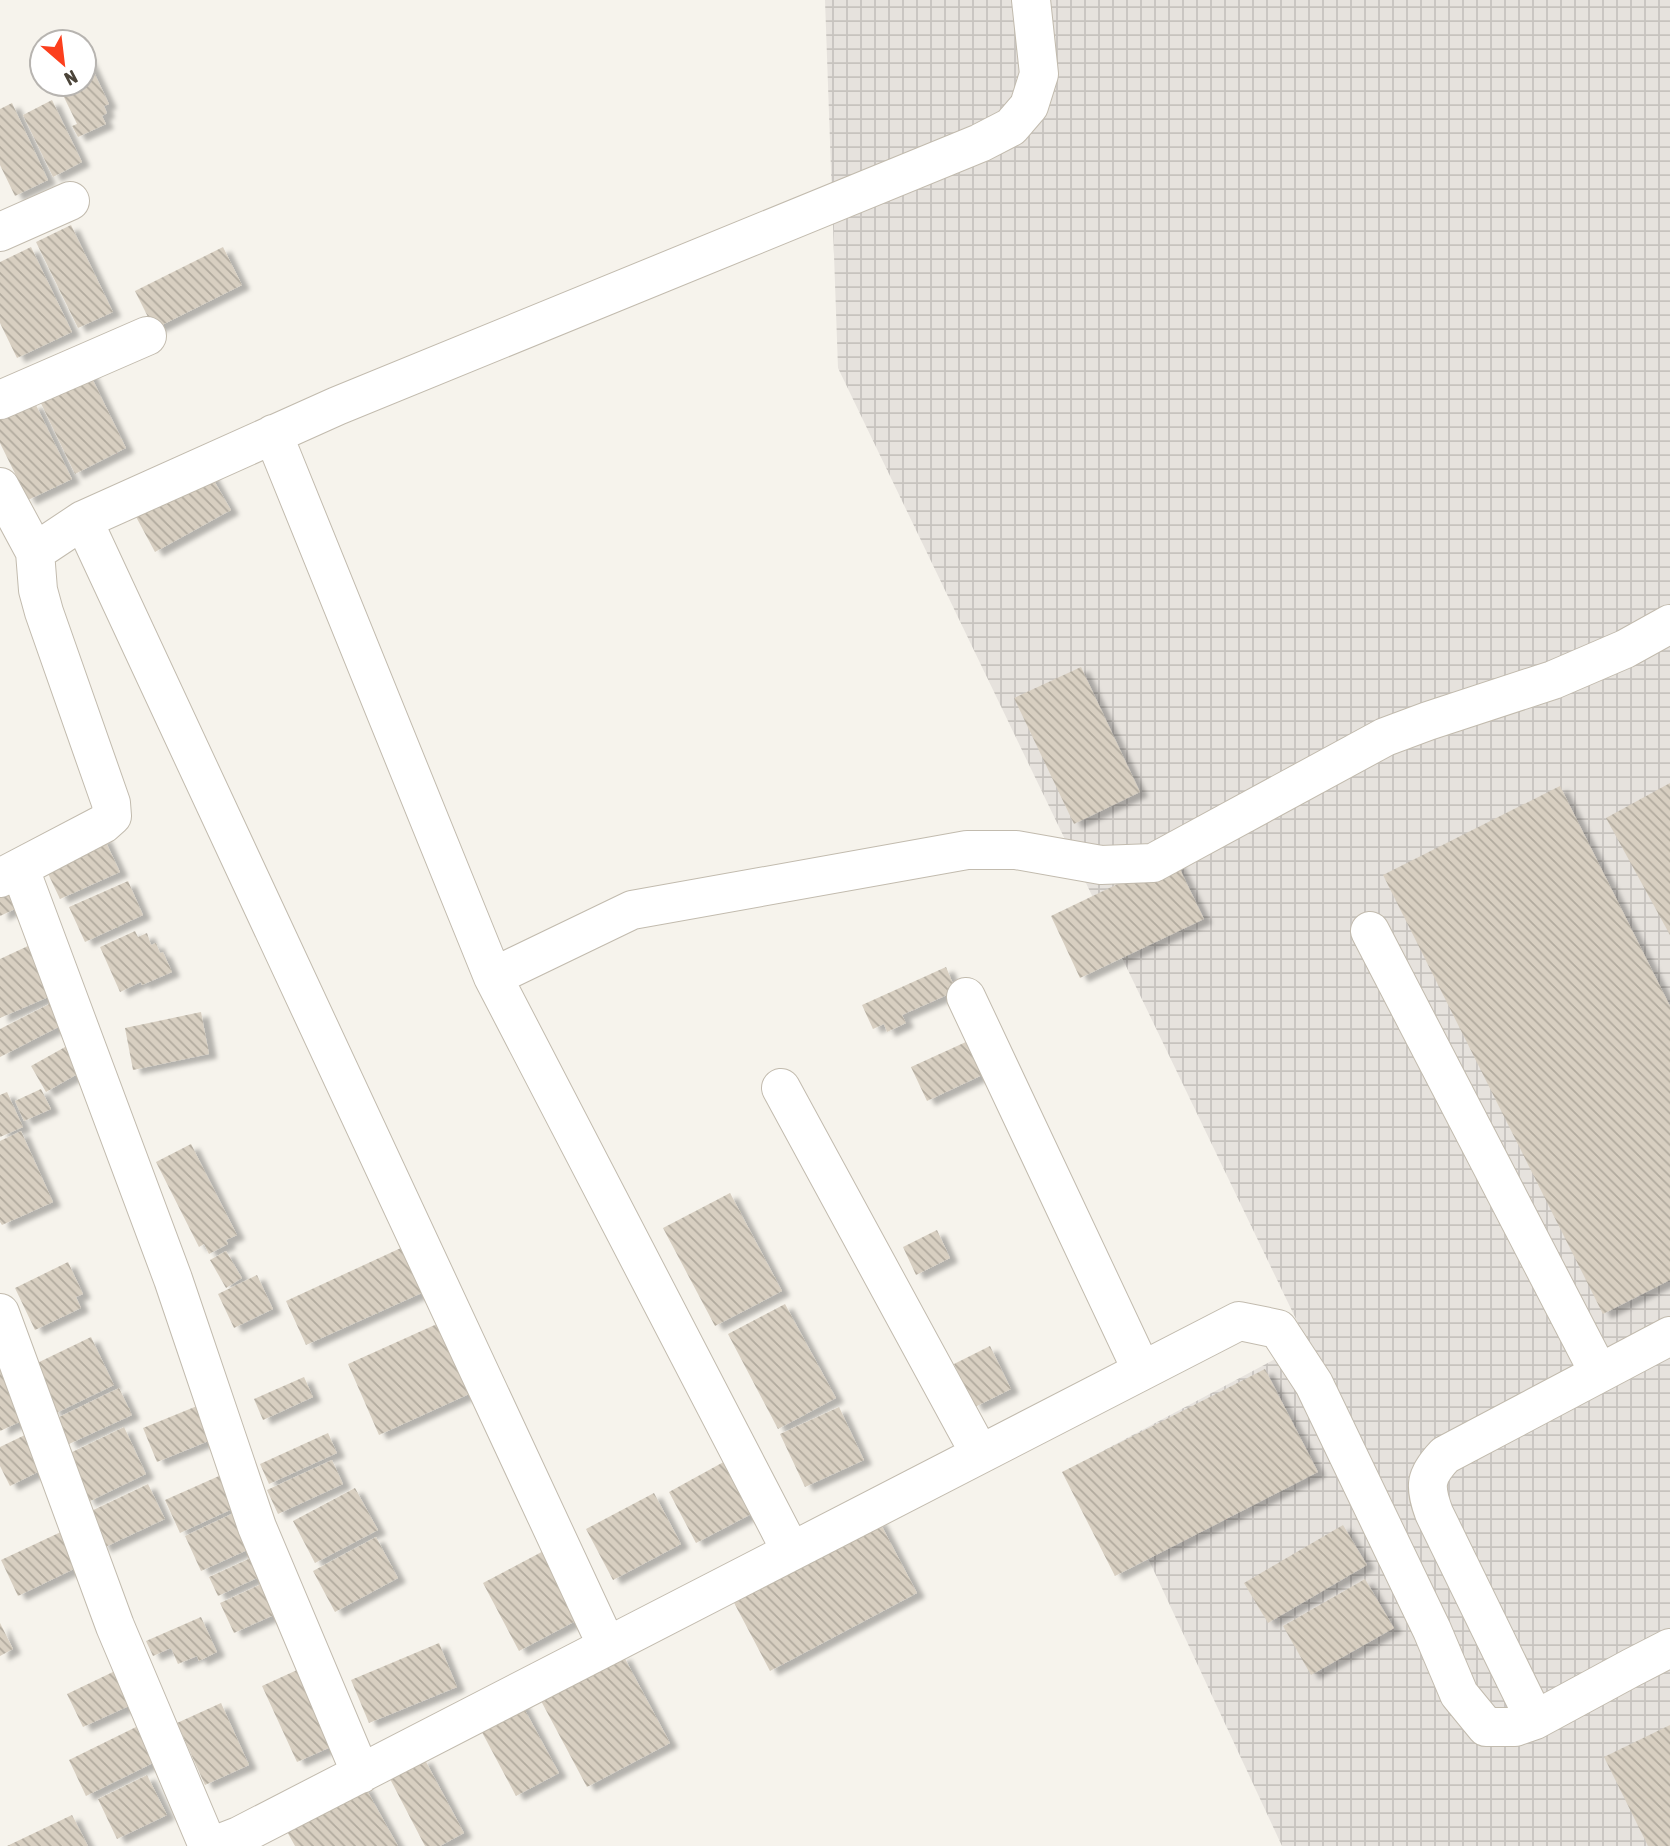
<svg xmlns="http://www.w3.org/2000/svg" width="1670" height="1846" font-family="'Asap Condensed',sans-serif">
<defs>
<pattern id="industrial-grid" width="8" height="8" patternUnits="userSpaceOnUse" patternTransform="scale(1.75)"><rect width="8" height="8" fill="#e6e2dd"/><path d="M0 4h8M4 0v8" fill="none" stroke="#c7c3be"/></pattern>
<pattern id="building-back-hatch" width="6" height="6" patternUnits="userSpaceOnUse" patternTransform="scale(1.75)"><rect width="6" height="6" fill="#d8cfc1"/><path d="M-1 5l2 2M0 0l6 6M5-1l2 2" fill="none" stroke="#b1aa9e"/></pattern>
<filter id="shadow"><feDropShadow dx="8" dy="4.5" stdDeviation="2" flood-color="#0004"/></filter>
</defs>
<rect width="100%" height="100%" fill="#f6f3ec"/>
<path fill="url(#industrial-grid)" d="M825,0H1670V1846H1282L1099,1453L1307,1342L838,368Z"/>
<path fill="url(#building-back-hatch)" filter="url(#shadow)" d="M84,51L109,104L104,106L107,113L102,116L106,124L78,137L72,126L77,124L62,93L67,91L64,84H84Z
M52,100L82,162L53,177L23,115Z
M12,103L48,180L15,196L0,165V109Z
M71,225L113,312L78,328L36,242Z
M31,247L72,332L17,358L0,323V262Z
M223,247L242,285L154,329L135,291Z
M88,370L126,448L75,474L37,395Z
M35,403L72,479L28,500L0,443V420Z
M209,472L231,510L155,552L134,513Z
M1081,667L1140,792L1074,824L1014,698Z
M1670,783V935L1606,818Z
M1560,786L1670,1006V1280L1603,1314L1383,875Z
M103,836L120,872L60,899L43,863Z
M1174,857L1204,919L1080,978L1051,916Z
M0,880L30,902L0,916Z
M128,881L143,915L85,942L69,907Z
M135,931L138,937L147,933L151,945L156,943L160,953L163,952L172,972L142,985L141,982L120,992L100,947Z
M30,945L53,995L0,1018V959Z
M946,967L956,991L902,1015L906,1023L887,1032L884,1024L873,1029L862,1005Z
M59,999L70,1021L0,1057V1029Z
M201,1012L209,1054L133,1070L125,1028Z
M979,1036L995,1069L927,1101L911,1067Z
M74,1042L88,1068L46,1092L31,1066Z
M41,1089L51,1109L24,1121L15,1101Z
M7,1092L23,1127L0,1137V1095Z
M21,1131L53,1202L2,1225L0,1222V1141Z
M191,1144L237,1235L226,1240L228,1244L209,1254L204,1244L199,1247L156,1162Z
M730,1193L782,1291L715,1326L663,1228Z
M937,1230L950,1258L916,1275L903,1247Z
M403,1247L424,1292L306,1345L286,1301Z
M226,1251L242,1278L226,1288L210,1260Z
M68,1262L83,1294L76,1297L81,1308L35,1330L15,1288Z
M257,1275L273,1309L234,1328L218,1294Z
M785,1304L836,1398L778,1429L728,1334Z
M448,1319L480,1389L379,1435L348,1364Z
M91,1337L114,1385L54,1414L31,1366Z
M990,1346L1011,1389L975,1407L954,1364Z
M0,1363L26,1419L0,1431Z
M1265,1369L1318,1472L1115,1576L1062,1472Z
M304,1377L313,1397L263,1420L254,1399Z
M119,1388L132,1415L69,1444L57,1418Z
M197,1406L211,1440L157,1462L143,1428Z
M839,1407L864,1460L805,1487L780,1434Z
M124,1427L146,1474L88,1502L66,1455Z
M328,1433L337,1453L269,1484L260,1464Z
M27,1434L44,1469L10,1486L0,1466V1447Z
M729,1459L757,1511L696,1543L669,1492Z
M332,1460L343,1484L278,1514L267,1490Z
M228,1472L243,1504L180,1533L165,1500Z
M148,1484L165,1519L103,1548L87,1513Z
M355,1488L378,1530L315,1563L293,1521Z
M654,1493L681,1544L613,1580L586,1529Z
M240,1510L256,1546L201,1571L185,1536Z
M878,1519L917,1593L770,1671L731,1597Z
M1343,1525L1367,1565L1268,1623L1244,1583Z
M63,1531L80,1566L18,1596L1,1560Z
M376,1537L398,1578L335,1612L313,1571Z
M551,1547L587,1615L519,1651L483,1583Z
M259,1554L268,1573L218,1596L209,1577Z
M1365,1579L1394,1628L1311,1675L1283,1626Z
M270,1580L285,1610L234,1633L220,1603Z
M201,1617L217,1652L199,1661L197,1656L178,1664L171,1648L153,1656L146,1641Z
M0,1623L13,1649L0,1656Z
M439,1643L457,1687L369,1723L351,1680Z
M623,1655L670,1743L587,1787L540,1699Z
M308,1665L342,1742L297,1762L262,1686Z
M115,1671L131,1705L83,1727L67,1694Z
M519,1699L559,1773L516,1796L476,1721Z
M221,1703L249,1765L205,1785L177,1723Z
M1670,1725V1846H1648L1604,1757Z
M136,1727L153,1763L86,1796L69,1760Z
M424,1758L464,1833L440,1846H425L389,1777Z
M147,1775L167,1815L117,1839L98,1799Z
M364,1785L398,1846H295L285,1828Z
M72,1815L88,1846H7Z"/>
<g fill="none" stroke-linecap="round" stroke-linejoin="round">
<g stroke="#c2bbae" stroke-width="40">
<path id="minor" d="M0,232L70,201
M0,400L147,336
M273,434L493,977L791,1551
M0,487L35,552
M83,520L607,1646
M20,869L173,1279L257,1527L361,1774
M0,878L103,824L112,816L111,803L44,612L38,590L35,552L83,520L337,406L980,143L1011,127L1029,106L1039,74L1031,0
M1370,931L1599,1373
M493,977L632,910L967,850H1016L1101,865L1153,863L1385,737L1428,721L1553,680L1625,649L1670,624
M966,997L1142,1371
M781,1088L980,1454
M0,1313L115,1626L208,1846
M1535,1720L1434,1513C1424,1486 1425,1476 1445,1455L1670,1336
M213,1846L239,1836L1239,1321L1278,1329L1314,1384L1432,1630L1459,1694L1486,1727H1515L1535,1720L1631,1668L1670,1648"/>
</g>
<use href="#minor" stroke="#fff" stroke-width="38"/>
</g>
<g transform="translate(63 63) rotate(152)"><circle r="33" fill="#ffffff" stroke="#b7b4b0" stroke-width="2"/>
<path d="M0-5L12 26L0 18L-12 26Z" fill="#fc3f1d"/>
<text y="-10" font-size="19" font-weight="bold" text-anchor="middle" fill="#4b4439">N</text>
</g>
</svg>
